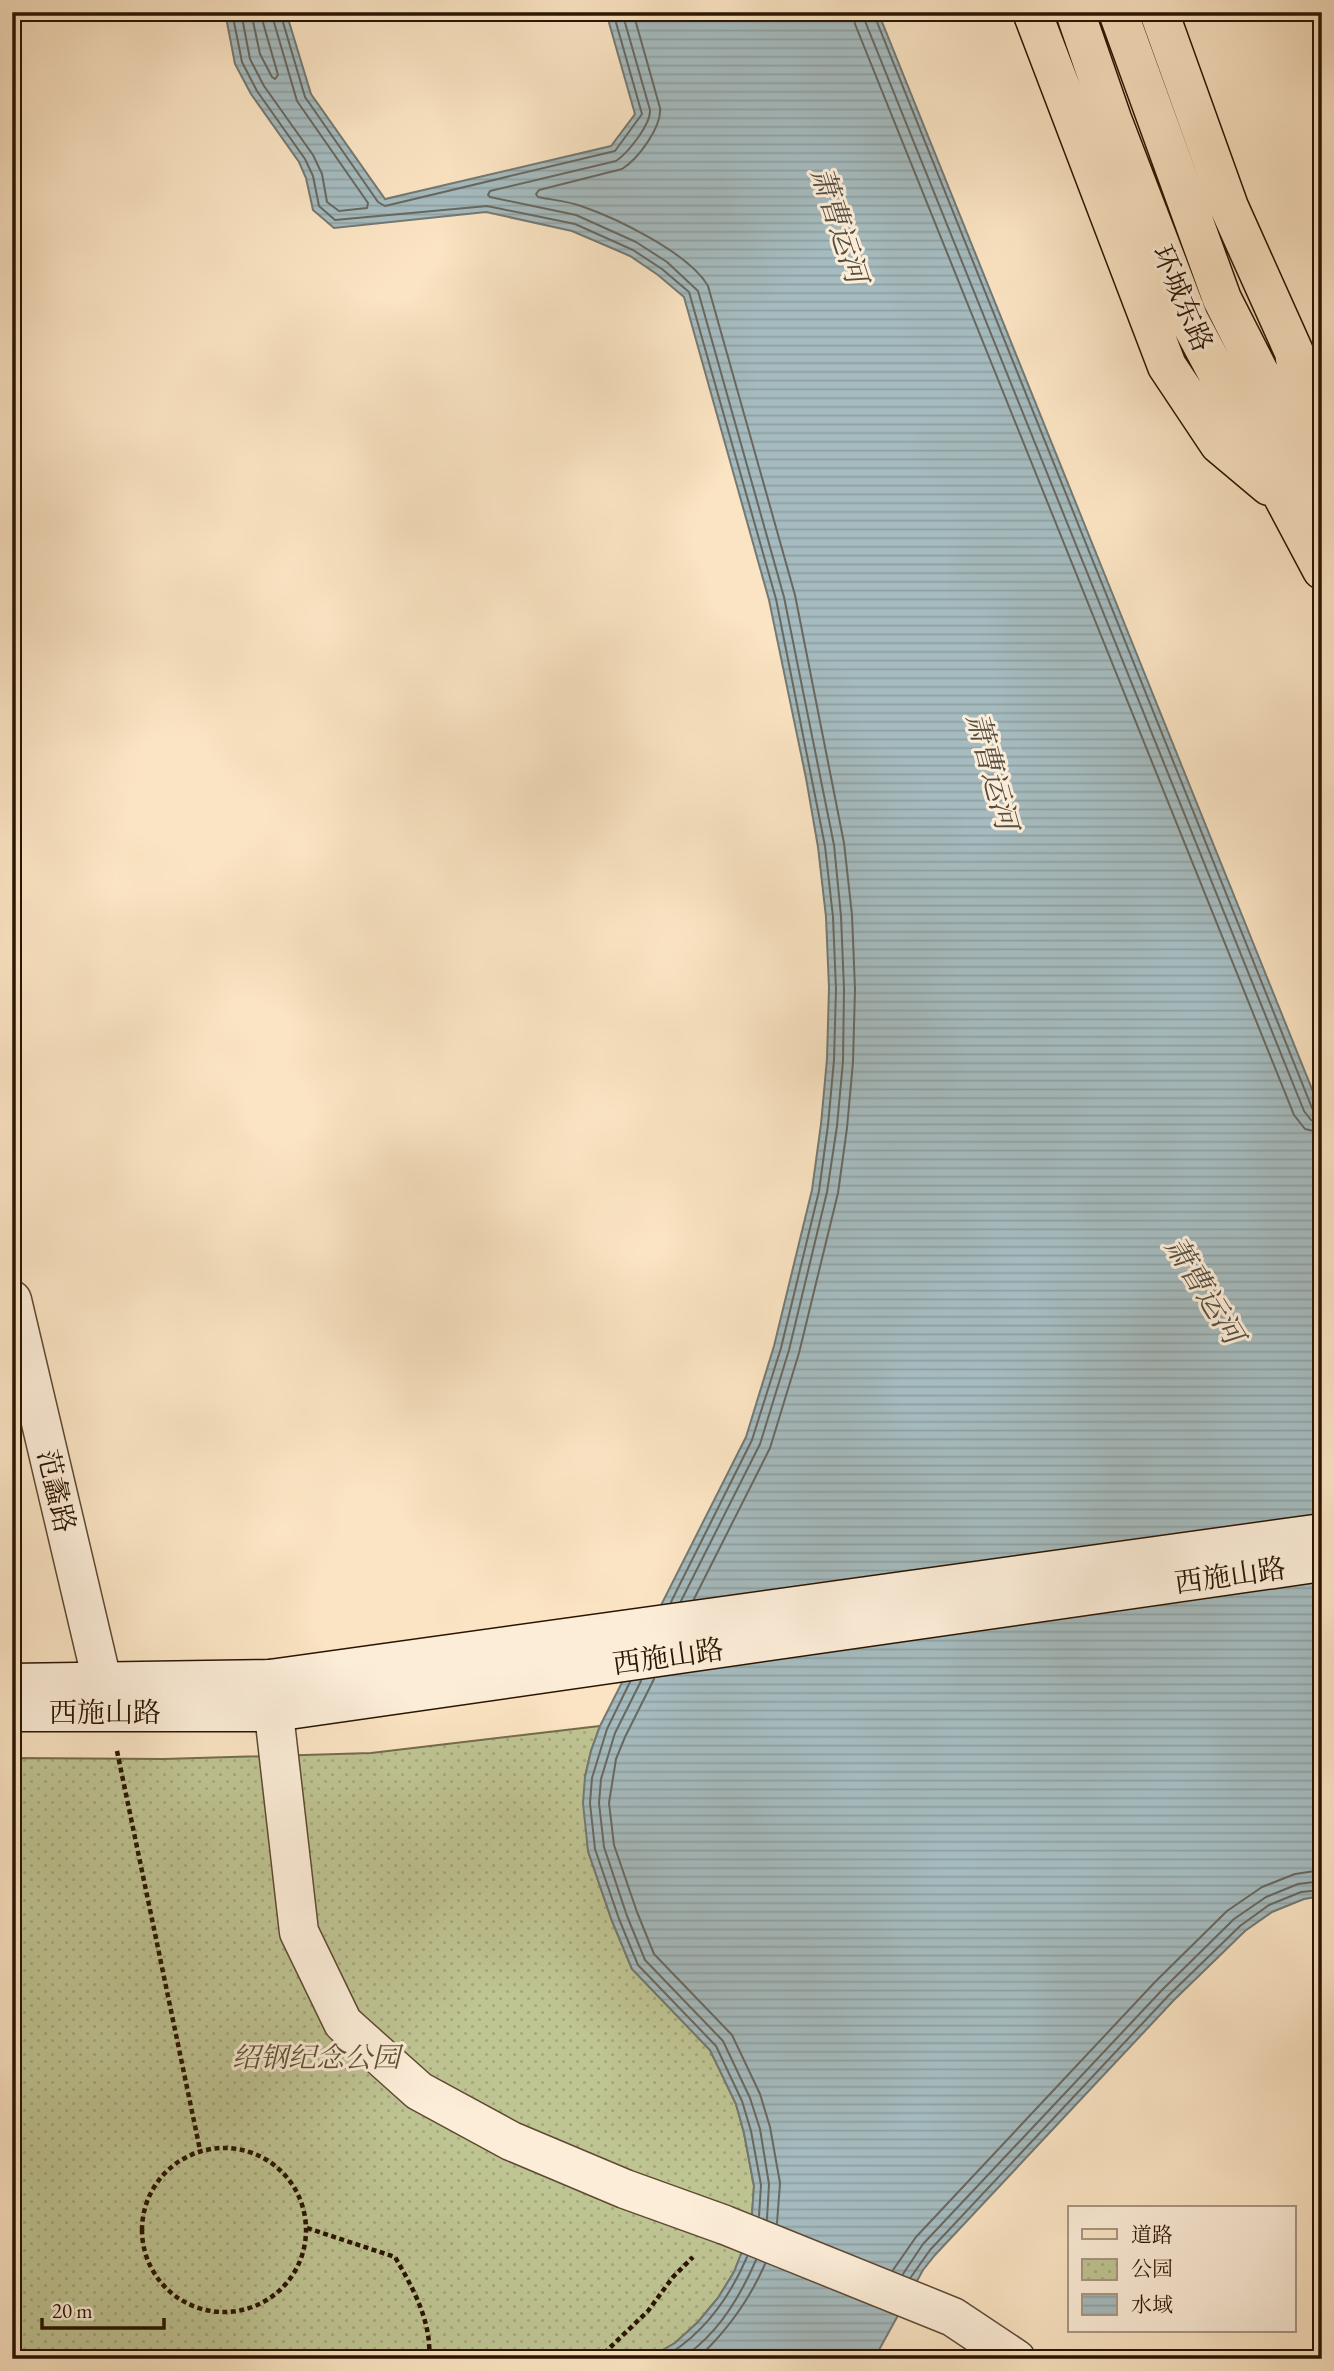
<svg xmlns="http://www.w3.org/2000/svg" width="1334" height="2371" font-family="'EB Garamond','Noto Serif SC',serif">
<defs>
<pattern id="park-dots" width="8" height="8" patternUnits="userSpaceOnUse" patternTransform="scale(1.75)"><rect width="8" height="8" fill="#bfc493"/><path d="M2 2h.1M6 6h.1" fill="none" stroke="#a4a87d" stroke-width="1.8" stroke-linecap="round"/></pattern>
<pattern id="water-rules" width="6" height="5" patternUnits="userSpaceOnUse" patternTransform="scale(1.75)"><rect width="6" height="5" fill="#a5bbbf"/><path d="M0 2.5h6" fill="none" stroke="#8ea0a2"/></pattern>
</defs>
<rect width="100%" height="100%" fill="#fbe4c3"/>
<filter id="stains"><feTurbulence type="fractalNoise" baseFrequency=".00286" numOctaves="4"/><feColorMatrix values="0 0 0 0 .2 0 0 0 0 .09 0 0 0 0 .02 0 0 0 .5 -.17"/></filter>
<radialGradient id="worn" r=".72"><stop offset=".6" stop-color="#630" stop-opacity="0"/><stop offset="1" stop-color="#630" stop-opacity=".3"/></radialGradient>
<path fill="url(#park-dots)" stroke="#746c4a" stroke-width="2" d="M600,1726L591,1751L585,1777L588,1851L612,1921L632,1969L710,2050L736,2104L744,2133L754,2186L752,2215L745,2244L734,2272L718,2298L698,2322L675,2343L647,2359H12V1758L164,1759L371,1753Z"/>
<path fill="url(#water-rules)" stroke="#747973" stroke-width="2" d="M225,12H286L311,94L385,199L611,146L635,114L606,12H878L1322,1114V1896L1304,1899L1272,1912L1245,1931L1174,2000L935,2255L923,2270L874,2359H647L675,2343L698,2322L718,2298L734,2272L745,2244L752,2215L754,2186L744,2133L736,2104L710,2050L632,1969L612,1921L588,1851L583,1803L585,1777L591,1751L600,1726L746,1437L774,1346L812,1190L821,1124L827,1059L829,988L826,917L818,847L806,778L769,600L684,297L658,275L630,256L572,231L486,212L334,228L313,210L306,178L299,162L251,94L235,64Z"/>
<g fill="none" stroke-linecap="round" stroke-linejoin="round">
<path stroke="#686860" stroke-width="2" d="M232,12L242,62L257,91L305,159L313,176L319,206L335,220L487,206L575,224L633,250L662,269L689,292L776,599L825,846L833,917L836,989L834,1060L828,1125L819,1191L781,1348L752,1440L671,1602
M241,12L250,59L264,86L313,155L322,174L327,202L339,211L367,208L368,203L297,101L271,12
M251,12L260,54L272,77L275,79L278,75L260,12
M280,12L305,97L378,202L385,206L615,151L642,114L613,12
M622,12L650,110C651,124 628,153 616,161L490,191L488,195L490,197L576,215L636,242L667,262L698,291L784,597L834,845L841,916L844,989L843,1061L837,1126L827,1192L789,1350L760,1444L681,1601
M633,12L660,108C662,127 638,159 622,169L539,190L536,194L538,197C552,200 567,201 581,206C616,218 689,253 708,286L795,595L844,843L852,915L855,989L853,1062L847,1128L838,1193L799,1353L770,1448L694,1599
M853,12L855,24L1294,1115L1305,1129L1322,1133
M864,12L865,21L1304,1111L1311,1120L1322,1122
M873,12L1312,1108L1316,1113H1322
M654,1679L625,1737L616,1759L609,1803L614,1845L637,1912L654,1954L732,2035L760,2094L770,2127L780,2183L777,2223
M641,1681L615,1733L601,1779L599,1803L604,1847L627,1916L645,1960L723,2041L750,2098L760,2129L769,2184L767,2219
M630,1682L607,1729L592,1778L590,1803L595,1849L619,1919L638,1965L716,2046L742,2101L751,2131L761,2185L759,2216
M893,2270L916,2237L1155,1982L1227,1911L1262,1887L1295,1874L1322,1870
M903,2274L923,2244L1163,1989L1234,1919L1266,1897L1298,1884L1322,1881
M911,2277L930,2250L1169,1995L1240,1926L1269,1905L1301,1892L1322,1890
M661,2359C702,2336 729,2299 747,2257
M680,2359C715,2338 740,2297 756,2260
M697,2359C727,2331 749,2301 765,2264"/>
<g stroke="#5e4931" stroke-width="41">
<path id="street" d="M12,1300L102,1681
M270,1679L299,1932L343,2023L419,2091L511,2141L625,2189L725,2225L953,2317L1016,2359"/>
</g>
<g stroke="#2a1500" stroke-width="41">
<path id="secondary" d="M12,1683L270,1679L1322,1533
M12,1712H274L1322,1562"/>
</g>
<g stroke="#2a1500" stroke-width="41">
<path id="primary" d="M1032,12L1167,366L1219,444L1269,486
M1075,12L1112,119L1189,320L1322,570
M1118,12L1222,299L1322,496
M1159,12L1229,207L1294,352L1309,448"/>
</g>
<path stroke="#2a1500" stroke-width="4.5" stroke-dasharray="5 3.5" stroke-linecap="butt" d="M117,1751L200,2150
M142 2230a82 82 0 1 1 164 0a82 82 0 1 1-164 0Z
M307,2228L395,2257C413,2288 432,2322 429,2359
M598,2359L648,2311L673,2277L693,2257"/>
<use href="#street" stroke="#fcedd8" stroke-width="38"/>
<use href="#secondary" stroke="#fcedd8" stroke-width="38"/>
<use href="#primary" stroke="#fbe4c3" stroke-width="38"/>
</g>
<g text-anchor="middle" stroke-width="6" stroke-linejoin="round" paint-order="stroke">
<g font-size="28" fill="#2a1500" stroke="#fcedd8">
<text transform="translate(1183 298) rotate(67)" y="10">环城东路</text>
<text transform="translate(57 1491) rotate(77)" y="10">范蠡路</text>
<text transform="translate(1230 1575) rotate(-8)" y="10">西施山路</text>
<text transform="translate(668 1656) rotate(-8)" y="10">西施山路</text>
<text x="105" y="1722">西施山路</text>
</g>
<g font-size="28" font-style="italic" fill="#5e5233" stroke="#fcedd8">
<text x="316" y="2067">绍钢纪念公园</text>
</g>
<g font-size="30" font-style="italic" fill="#554f43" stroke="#fcedd8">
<text transform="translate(839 225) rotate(72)" y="10">萧曹运河</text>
<text transform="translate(992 771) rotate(75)" y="10">萧曹运河</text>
<text transform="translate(1204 1290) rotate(58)" y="10">萧曹运河</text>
</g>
</g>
<rect width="1334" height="2371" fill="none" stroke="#fbe4c3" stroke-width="42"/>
<rect x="14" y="14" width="1306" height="2343" fill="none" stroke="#2a1500" stroke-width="3.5"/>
<rect x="21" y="21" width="1292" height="2329" fill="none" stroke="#2a1500" stroke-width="2"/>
<rect x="1068" y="2206" width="228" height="126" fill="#fcedd8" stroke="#a89782" stroke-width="2"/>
<rect x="1082" y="2229" width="35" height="10" fill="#fbe4c3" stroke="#a89782" stroke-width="2"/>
<text x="1131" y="2242" font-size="21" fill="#2a1500">道路</text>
<rect x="1082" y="2259" width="35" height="21" fill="url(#park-dots)" stroke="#a89782" stroke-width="2"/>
<text x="1131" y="2276" font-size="21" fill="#2a1500">公园</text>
<rect x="1082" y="2294" width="35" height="21" fill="url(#water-rules)" stroke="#a89782" stroke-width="2"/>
<text x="1131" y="2312" font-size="21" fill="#2a1500">水域</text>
<path d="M42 2318v10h122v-10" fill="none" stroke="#2a1500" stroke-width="3.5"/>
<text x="52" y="2318" font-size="21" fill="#2a1500" stroke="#fcedd8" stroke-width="5" paint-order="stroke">20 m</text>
<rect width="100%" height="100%" filter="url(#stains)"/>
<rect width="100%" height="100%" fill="url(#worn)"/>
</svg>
